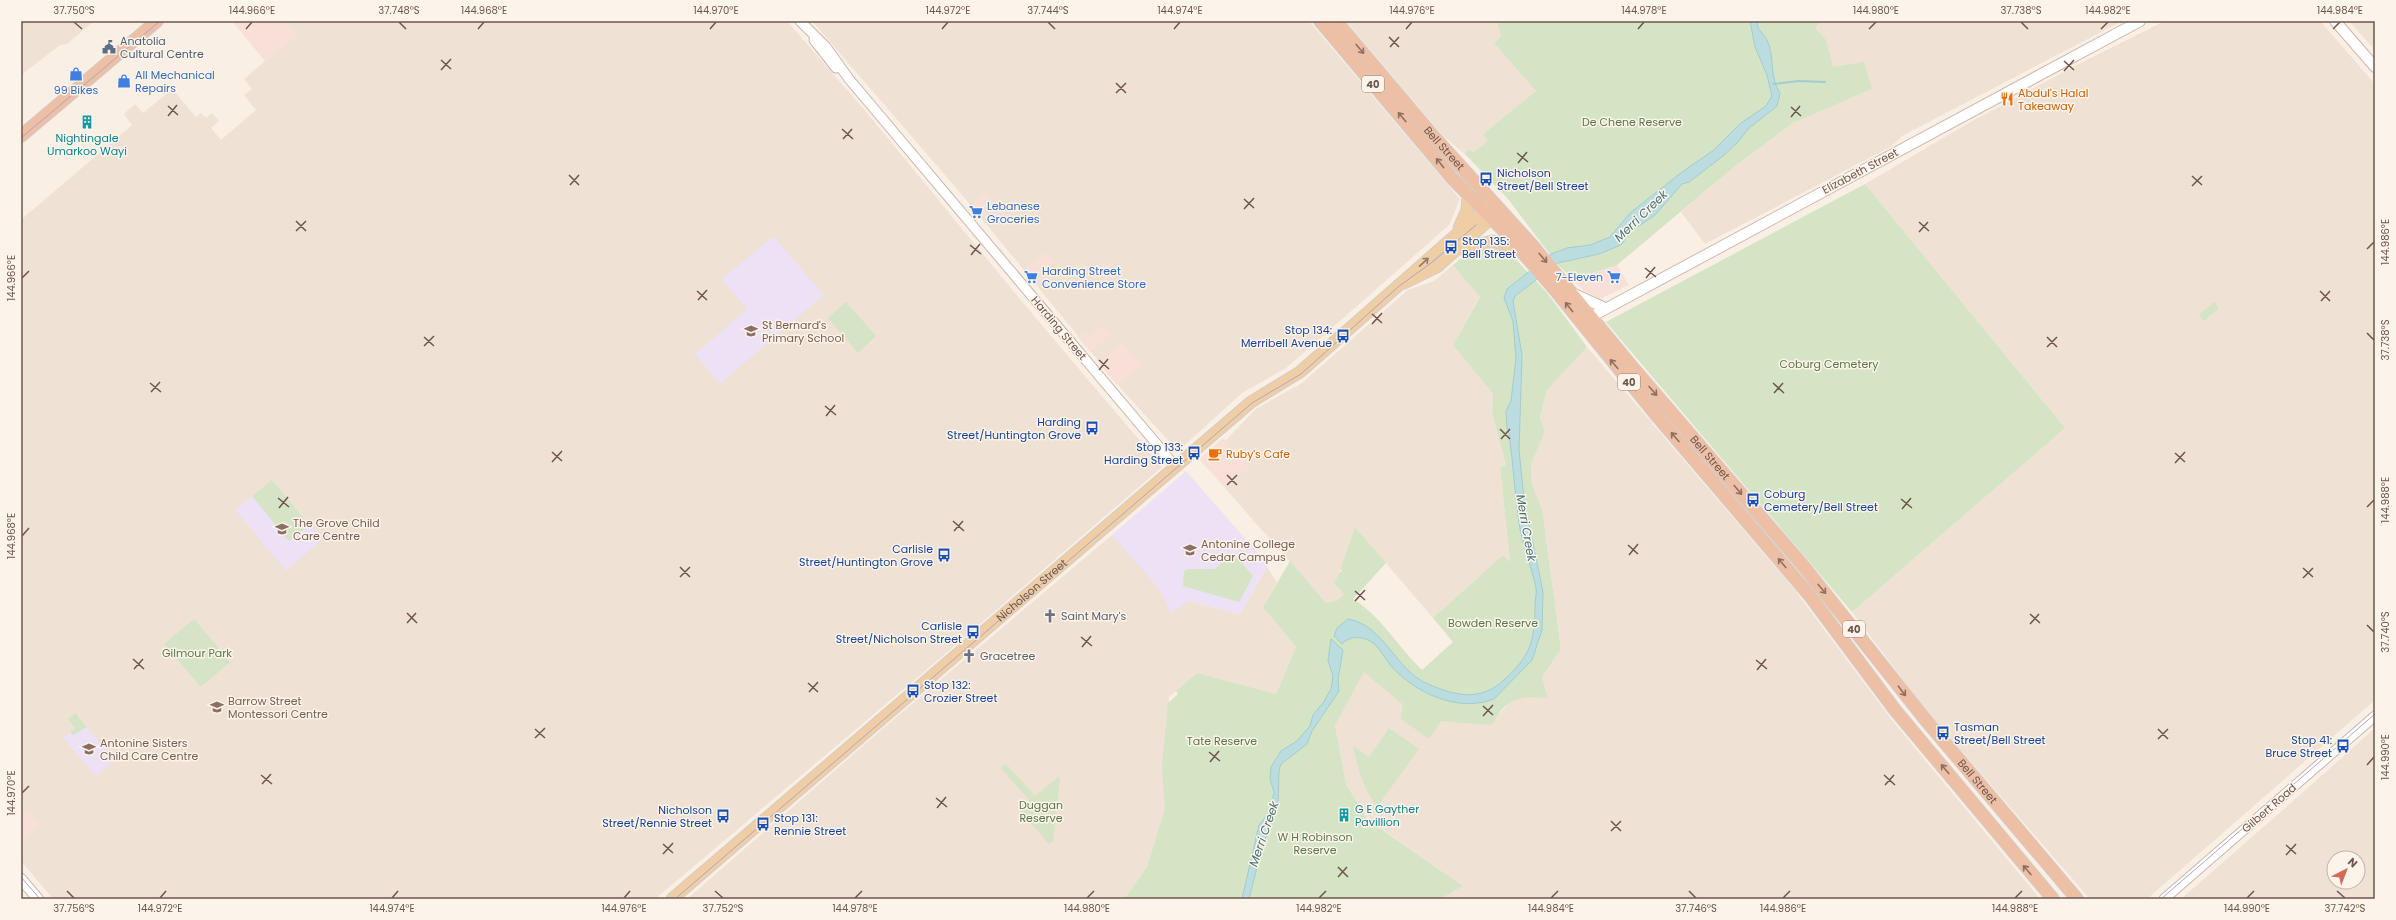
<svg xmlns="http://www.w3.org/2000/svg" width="2396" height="920" font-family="Poppins,sans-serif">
<rect width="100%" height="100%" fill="#f9efe4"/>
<path fill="#efe1d4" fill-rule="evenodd" d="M21,21H94L67,44L60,45L21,75Z
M284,21H787L867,113L1019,298L1162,467L964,638L655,899H53L21,861V220L132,125L124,114L135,104L143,113L172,89L196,117L201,113L206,118L212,113L219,121L211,128L221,140L256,110L244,95L252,89L244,79L296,35Z
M812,21H1309L1460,199L1449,225L1381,285L1286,368L1242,393L1178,451L1124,392L958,190Z
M1346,21H1497L1501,36L1494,43L1536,91L1483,134L1488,141L1474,152L1468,150L1465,154L1442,135Z
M1820,21H2122L1902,136L1892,146L1705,244L1681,212L1734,167L1793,123L1872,89L1833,67L1814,28Z
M2165,21H2320L2375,84V700L2147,899H2090L1925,709L1852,612L2065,428L1865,184L1967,124L2075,66Z
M2349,21H2375V50Z
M1453,265L1480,296L1453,345L1493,394L1492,413L1506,465L1500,467L1510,563L1503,555L1433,618L1355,527L1340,569L1344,594L1337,601L1326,603L1225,488L1248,467L1225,441L1256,409L1302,383L1408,290L1434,281Z
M1587,347L1794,589L1891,719L2040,899H1440L1463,886L1369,820L1346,784L1335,725L1364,671L1402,704L1401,714L1441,721L1497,716L1510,702L1520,697L1548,698L1542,677L1561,649L1542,509L1532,484L1531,464L1545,432L1540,417L1547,390Z
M1112,535L1189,601L1240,614L1267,567L1277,582L1263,607L1296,647L1276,694L1197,673L1169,697L1165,808L1147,867L1124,899H687L887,725Z
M2375,728V899H2181L2292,802ZM2334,858H2358V882H2334Z"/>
<path fill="#f8e0d9" d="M232,21H284L296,35L265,61Z
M986,192L996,204L980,219L969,207Z
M1045,252L1054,263L1039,275L1041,278L1034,284L1023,271Z
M1617,265L1629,285L1600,299L1584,291L1573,279Z
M1103,325L1111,334L1090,352L1078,337L1085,332L1089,337Z
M1122,343L1141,365L1117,385L1099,364Z
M1223,438L1248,467L1225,488L1199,459Z
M30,811L40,824L21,840V819Z"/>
<path fill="#ece1f5" d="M774,237L824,295L720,384L695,354L747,309L722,279L770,239Z
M1186,471L1268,565L1240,614L1189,601L1171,613L1160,590L1112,535Z
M272,480L322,540L286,571L235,510Z
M75,713L115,760L96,776L63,738L75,728L68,719Z"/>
<path fill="#d4e4c5" d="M1497,21H1820L1815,28L1826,40L1833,67L1864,62L1872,89L1793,123L1734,167L1617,265L1573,279L1558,265L1508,199L1465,154L1468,150L1474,152L1488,141L1483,134L1536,91L1494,43L1501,36Z
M1865,184L2065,428L1852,612L1606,322Z
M1492,246L1506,249L1548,294L1587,347L1547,390L1540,417L1545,432L1531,464L1532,484L1542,509L1561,649L1542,677L1548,698C1528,697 1510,695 1498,715C1495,718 1495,722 1492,725L1441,721L1429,739L1401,719L1402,704L1364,672L1335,725L1346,784L1368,820L1463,886L1440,899H1124L1147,867L1165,808L1162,767L1168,703L1178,694L1176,691L1197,673L1276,694L1296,647L1263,607L1290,561L1326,603L1337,601L1344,594L1334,583L1342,570L1340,569L1355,527L1386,563L1353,599C1382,617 1398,647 1422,670L1453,642L1433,618L1503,555L1510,562L1500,467L1506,465L1492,413L1493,394L1453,345L1480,297L1453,265L1470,251Z
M846,302L876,336L858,353L828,318Z
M2214,302L2219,308L2204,321L2199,315Z
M272,480L309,525L289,541L252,496Z
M1233,553L1253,576L1239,602L1183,586L1184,571L1188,569H1215Z
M194,619L230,662L201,687L164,644Z
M75,713L87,727L73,735L70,732L75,728L68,719Z
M1389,728L1419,749L1377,807C1363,788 1358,769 1353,746L1369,757Z
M1006,764L1035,796L1058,777L1060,779L1053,841L1049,844L1019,810L1029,800L1001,768Z"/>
<path fill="#bcdde0" stroke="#a3ccd0" d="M1750,21H1757C1757,31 1763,32 1767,40C1775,57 1769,77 1780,93L1777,106L1748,129L1738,142L1723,156L1689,182L1682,184L1655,215L1630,232L1621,245L1599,254L1558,263L1515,296L1513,301L1522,355L1519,450L1524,499L1543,592L1542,630L1532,660L1494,699C1458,713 1416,693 1392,667C1385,659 1379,646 1370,641C1361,636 1349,636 1342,644L1334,636L1337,628L1348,619C1384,625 1396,671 1428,684C1456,696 1480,702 1504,680C1530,656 1535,642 1535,606C1535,600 1537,593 1536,588C1532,567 1522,545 1519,523C1515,494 1513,463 1509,433L1507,428L1506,411L1511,401L1516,358L1513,321L1504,298L1507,289L1551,254L1567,248L1590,245L1610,237L1630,213L1682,172L1714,150L1741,123L1766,106L1772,96L1767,75L1755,47Z
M1331,639L1343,650L1338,679L1339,691L1312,731L1307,744L1281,764L1279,770L1278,806L1263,844L1249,899H1242L1259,825L1268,814L1272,802L1274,792L1270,779L1271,767L1281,751L1297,741L1310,726L1313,715L1323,703L1331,689L1333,676L1328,660Z"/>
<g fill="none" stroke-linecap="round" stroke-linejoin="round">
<path stroke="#a3ccd0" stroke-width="2" d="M1773,84L1799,81L1825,82"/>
<g stroke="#c8b7ac" stroke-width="11">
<path id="tertiary" d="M800,21L826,47L849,79L1176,467
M814,40L836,68
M2164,899L2375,716"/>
</g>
<g stroke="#cdb9ad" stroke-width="12">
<path id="secondary" d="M2335,21L2375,67
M1572,293L1605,308
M1585,320L2140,21
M21,879L38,899"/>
</g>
<g stroke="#d4ccca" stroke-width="13">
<g id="primary">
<path d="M1459,228L1467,210L1468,195"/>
<path d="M1462,249L1492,241L1520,249"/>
<path d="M1404,283L1437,267L1498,212"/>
<path id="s1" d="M672,899L1251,402L1300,372L1490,205"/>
</g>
</g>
<g stroke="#d4ccca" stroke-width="14">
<g id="trunk">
<path d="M1320,21L1452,178L1503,230L1556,291L1657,416L1810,596L1895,710L2053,899"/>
<path id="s2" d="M1336,21L1434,137L1532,245L1628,362L1805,568L1924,718L2077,899"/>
<path d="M21,136L157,21"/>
</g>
</g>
<use href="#tertiary" stroke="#fff" stroke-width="9"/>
<use href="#secondary" stroke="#fff" stroke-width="10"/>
<use href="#primary" stroke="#efcea5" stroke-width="11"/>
<use href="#trunk" stroke="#edbfa4" stroke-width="12"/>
<path stroke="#b1a5c0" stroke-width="1" d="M21,138L160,21
M21,877L40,899
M675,899L1252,403L1301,374L1398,287L1431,263L1476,225
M2161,899L2375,714"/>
</g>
<defs><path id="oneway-shaft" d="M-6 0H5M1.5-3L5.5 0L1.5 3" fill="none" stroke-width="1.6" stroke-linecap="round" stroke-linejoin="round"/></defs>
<g stroke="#8e7063">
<use href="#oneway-shaft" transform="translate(1360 49) rotate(50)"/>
<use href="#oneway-shaft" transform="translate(1402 117) rotate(-130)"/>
<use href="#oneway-shaft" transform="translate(1440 163) rotate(-129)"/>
<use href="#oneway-shaft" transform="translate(1543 258) rotate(50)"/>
<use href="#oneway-shaft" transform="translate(1569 307) rotate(-128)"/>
<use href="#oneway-shaft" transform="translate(1614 364) rotate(-130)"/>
<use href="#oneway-shaft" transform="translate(1653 391) rotate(49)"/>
<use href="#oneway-shaft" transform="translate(1675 437) rotate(-131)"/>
<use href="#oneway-shaft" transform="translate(1738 490) rotate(50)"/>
<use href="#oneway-shaft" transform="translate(1782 563) rotate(-130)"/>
<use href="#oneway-shaft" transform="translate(1822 589) rotate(50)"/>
<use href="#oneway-shaft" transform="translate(1902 691) rotate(53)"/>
<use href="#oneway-shaft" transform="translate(1945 769) rotate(-130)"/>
<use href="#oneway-shaft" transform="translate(2027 870) rotate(-131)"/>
</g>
<use stroke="#957a67" href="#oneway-shaft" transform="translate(1424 262) rotate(-43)"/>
<path fill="none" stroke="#6e564d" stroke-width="1.5" d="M74,22L82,29M399,22L406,29M1048,22L1055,29M2021,22L2028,29M246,29L252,22M478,29L484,22M710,29L716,22M942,29L948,22M1174,29L1180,22M1406,29L1412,22M1638,29L1644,22M1869,29L1876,22M2101,29L2108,22M2333,29L2340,22M1389,37L1399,47M1390,47L1399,37M441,60L451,69M2064,61L2074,70M441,70L451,59M2064,71L2074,60M1116,83L1126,93M1116,93L1126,83M168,106L178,115M1791,107L1801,116M168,116L177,105M1791,117L1800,106M842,129L853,139M843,139L852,129M1517,153L1528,162M1518,163L1527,152M569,175L579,185M2192,176L2202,185M570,185L579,175M2192,186L2202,176M1244,199L1254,208M1244,209L1254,198M296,221L306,231M1919,222L1929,231M296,231L306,221M1919,232L1928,222M970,245L981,254M2367,249L2374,242M971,255L980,244M1645,268L1656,277M22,278L29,271M1646,278L1655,267M697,291L707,300M2320,291L2330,301M698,300L707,290M2321,301L2330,291M1372,314L1382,323M1372,324L1382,313M2367,333L2374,340M424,337L434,346M2047,337L2057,347M424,346L434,336M2047,347L2057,337M1099,360L1109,369M1099,370L1108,359M150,383L161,392M1773,383L1784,393M151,392L160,382M1774,393L1783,383M825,406L836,415M826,416L835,405M1500,429L1510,439M1501,439L1510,429M552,452L562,461M2175,453L2185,462M552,462L562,451M2175,463L2185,452M1227,475L1237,485M1227,485L1237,475M278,498L289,507M1901,499L1912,508M2367,507L2374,500M279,508L288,497M1902,509L1911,498M953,521L964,531M954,531L963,521M22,536L29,528M1628,545L1638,554M1629,555L1638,544M680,567L690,577M2303,568L2313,577M680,577L690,567M2303,578L2313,568M1355,591L1365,600M1355,601L1365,590M407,613L417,623M2030,614L2040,623M407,623L416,613M2030,624L2039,614M2367,625L2374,632M1081,637L1092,646M1082,647L1091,636M133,659L144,669M1756,660L1767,669M134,669L143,659M1757,670L1766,659M808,683L818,692M809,692L818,682M1483,706L1493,715M1483,716L1493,705M535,729L545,738M2158,729L2168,739M535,738L545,728M2158,739L2168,729M1209,752L1220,761M1210,762L1219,751M2367,765L2374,757M261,775L272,784M1884,775L1895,785M262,784L271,774M1885,785L1894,775M22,793L29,786M936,798L947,807M937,808L946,797M1611,821L1621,831M1611,831L1621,821M663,844L673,853M2286,845L2296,854M663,854L673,843M2286,855L2296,844M1338,867L1348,877M1338,877L1347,867M67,891L74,898M715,891L723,898M1689,891L1696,898M2337,891L2345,898M160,898L166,891M392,898L398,891M624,898L630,891M855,898L862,891M1087,898L1094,891M1319,898L1326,891M1551,898L1558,891M1783,898L1790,891M2015,898L2022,891M2247,898L2254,891"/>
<defs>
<g id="civic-bare" transform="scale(1.08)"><path d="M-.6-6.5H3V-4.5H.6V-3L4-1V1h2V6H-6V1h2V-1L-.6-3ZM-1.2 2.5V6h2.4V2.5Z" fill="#5c6f8a" stroke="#fcf4ea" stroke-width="2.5" paint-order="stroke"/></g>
<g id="shop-bare" transform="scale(1.08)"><path d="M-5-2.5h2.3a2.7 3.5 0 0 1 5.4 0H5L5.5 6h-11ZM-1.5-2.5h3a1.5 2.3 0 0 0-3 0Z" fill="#3f7fe0" stroke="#fcf4ea" stroke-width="2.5" paint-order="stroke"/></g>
<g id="restaurant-bare" transform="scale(1.08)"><path d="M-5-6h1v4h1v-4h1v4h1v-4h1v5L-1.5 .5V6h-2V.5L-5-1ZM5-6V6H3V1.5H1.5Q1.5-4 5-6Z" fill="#e8710a" stroke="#fcf4ea" stroke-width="2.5" paint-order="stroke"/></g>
<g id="building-bare" transform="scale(1.08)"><path d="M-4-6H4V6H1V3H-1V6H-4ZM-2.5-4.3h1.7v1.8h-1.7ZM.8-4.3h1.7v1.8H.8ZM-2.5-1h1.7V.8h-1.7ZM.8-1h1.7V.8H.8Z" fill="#0f9aa8" stroke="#fcf4ea" stroke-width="2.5" paint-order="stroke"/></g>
<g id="bus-bare" transform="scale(1.08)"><path d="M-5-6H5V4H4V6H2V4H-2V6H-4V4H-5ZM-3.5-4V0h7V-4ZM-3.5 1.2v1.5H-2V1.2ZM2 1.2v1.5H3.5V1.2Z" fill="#1a4fb4" stroke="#fcf4ea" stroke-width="2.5" paint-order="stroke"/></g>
<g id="supermarket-bare" transform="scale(1.08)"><path d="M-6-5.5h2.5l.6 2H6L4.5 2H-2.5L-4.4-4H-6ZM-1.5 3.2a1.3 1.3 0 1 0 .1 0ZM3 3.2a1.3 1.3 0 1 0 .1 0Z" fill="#3f7fe0" stroke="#fcf4ea" stroke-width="2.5" paint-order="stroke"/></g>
<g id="school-bare" transform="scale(1.08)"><path d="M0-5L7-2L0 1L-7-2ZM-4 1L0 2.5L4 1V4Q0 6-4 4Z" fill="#8d6e63" stroke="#fcf4ea" stroke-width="2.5" paint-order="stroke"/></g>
<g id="cafe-bare" transform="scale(1.08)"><path d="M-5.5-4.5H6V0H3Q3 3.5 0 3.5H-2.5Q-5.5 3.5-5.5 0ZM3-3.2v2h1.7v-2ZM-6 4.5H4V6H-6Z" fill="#e8710a" stroke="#fcf4ea" stroke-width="2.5" paint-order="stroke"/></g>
<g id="church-bare" transform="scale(1.08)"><path d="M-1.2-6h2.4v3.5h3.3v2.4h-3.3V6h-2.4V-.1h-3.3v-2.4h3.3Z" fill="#6b7280" stroke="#fcf4ea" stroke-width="2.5" paint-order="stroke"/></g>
</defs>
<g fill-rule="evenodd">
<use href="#civic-bare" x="109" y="47"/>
<use href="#shop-bare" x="76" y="74"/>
<use href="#shop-bare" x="124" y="81"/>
<use href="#restaurant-bare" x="2007" y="99"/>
<use href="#building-bare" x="87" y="122"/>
<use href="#bus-bare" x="1486" y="179"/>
<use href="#supermarket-bare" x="976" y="212"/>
<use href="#bus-bare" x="1451" y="247"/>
<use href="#supermarket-bare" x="1031" y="277"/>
<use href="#supermarket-bare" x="1614" y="277"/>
<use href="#school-bare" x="751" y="331"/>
<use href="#bus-bare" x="1343" y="336"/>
<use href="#bus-bare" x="1092" y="428"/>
<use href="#bus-bare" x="1194" y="453"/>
<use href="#cafe-bare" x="1215" y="454"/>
<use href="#bus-bare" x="1753" y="500"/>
<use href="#school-bare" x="282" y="529"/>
<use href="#school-bare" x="1190" y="550"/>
<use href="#bus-bare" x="944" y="555"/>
<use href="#church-bare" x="1050" y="616"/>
<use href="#bus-bare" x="973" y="632"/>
<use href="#church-bare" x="969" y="656"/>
<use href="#bus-bare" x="913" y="691"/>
<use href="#school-bare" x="217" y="707"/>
<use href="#bus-bare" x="1943" y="733"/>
<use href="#bus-bare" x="2343" y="746"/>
<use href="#school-bare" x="89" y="749"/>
<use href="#building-bare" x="1344" y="815"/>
<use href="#bus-bare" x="723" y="816"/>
<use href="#bus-bare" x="763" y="824"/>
</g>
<g text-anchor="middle" stroke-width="3" stroke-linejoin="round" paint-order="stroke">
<g fill="#fcf4ea" stroke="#99857c" stroke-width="1">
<rect x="1362" y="76" width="22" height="16" rx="3"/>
<rect x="1618" y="374" width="22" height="16" rx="3"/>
<rect x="1843" y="621" width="22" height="16" rx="3"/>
</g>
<g font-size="10" font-weight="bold" fill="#6e564d">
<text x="1373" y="88">40</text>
<text x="1629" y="386">40</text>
<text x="1854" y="633">40</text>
</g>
<g font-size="11" fill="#4e5e75" stroke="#fcf4ea" text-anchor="start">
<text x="120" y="45">Anatolia<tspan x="120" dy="13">Cultural Centre</tspan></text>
</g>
<g font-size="11" fill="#366cbe" stroke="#fcf4ea" text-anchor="start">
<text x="135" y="79">All Mechanical<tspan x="135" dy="13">Repairs</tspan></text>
<text x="76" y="94" text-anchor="middle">99 Bikes</text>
<text x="987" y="210">Lebanese<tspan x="987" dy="13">Groceries</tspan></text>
<text x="1042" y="275">Harding Street<tspan x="1042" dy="13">Convenience Store</tspan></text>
<text x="1603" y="281" text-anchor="end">7-Eleven</text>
</g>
<g font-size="11" fill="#c56008" stroke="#fcf4ea" text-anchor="start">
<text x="2018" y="97">Abdul's Halal<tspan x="2018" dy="13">Takeaway</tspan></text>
<text x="1226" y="458">Ruby's Cafe</text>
</g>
<g font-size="11" fill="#5b784a" stroke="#fcf4ea">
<text x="1632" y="126">De Chene Reserve</text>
<text x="1829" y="368">Coburg Cemetery</text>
<text x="1493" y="627">Bowden Reserve</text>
<text x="197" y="657">Gilmour Park</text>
<text x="1222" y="745">Tate Reserve</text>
<text x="1041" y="809">Duggan<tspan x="1041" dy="13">Reserve</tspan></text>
<text x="1315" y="841">W H Robinson<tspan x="1315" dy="13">Reserve</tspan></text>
</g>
<g font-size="11" fill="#0d838f" stroke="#fcf4ea">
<text x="87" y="142">Nightingale<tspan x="87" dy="13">Umarkoo Wayi</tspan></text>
<text x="1355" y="813" text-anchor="start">G E Gayther<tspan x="1355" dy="13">Pavillion</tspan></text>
</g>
<g font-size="11" fill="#6e564d" stroke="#fcf4ea">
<text dy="4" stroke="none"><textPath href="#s2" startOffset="167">Bell Street</textPath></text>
<text transform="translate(1860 171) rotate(-28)" y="4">Elizabeth Street</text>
<text transform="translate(1059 328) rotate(50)" y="4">Harding Street</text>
<text dy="4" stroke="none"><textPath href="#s2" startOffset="575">Bell Street</textPath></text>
<text dy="4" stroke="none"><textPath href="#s1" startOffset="474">Nicholson Street</textPath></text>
<text dy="4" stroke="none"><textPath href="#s2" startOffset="995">Bell Street</textPath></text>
<text transform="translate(2269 808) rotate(-41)" y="4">Gilbert Road</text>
</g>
<g font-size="11" fill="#164399" stroke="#fcf4ea" text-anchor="end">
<text x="1497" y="177" text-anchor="start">Nicholson<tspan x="1497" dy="13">Street/Bell Street</tspan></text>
<text x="1462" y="245" text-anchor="start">Stop 135:<tspan x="1462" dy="13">Bell Street</tspan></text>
<text x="1332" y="334">Stop 134:<tspan x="1332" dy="13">Merribell Avenue</tspan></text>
<text x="1081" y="426">Harding<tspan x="1081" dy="13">Street/Huntington Grove</tspan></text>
<text x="1183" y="451">Stop 133:<tspan x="1183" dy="13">Harding Street</tspan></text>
<text x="1764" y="498" text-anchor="start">Coburg<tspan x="1764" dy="13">Cemetery/Bell Street</tspan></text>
<text x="933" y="553">Carlisle<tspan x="933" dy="13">Street/Huntington Grove</tspan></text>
<text x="962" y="630">Carlisle<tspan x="962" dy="13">Street/Nicholson Street</tspan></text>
<text x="924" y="689" text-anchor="start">Stop 132:<tspan x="924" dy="13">Crozier Street</tspan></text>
<text x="1954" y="731" text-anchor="start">Tasman<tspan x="1954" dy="13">Street/Bell Street</tspan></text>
<text x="2332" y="744">Stop 41:<tspan x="2332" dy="13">Bruce Street</tspan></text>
<text x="712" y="814">Nicholson<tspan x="712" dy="13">Street/Rennie Street</tspan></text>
<text x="774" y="822" text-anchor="start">Stop 131:<tspan x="774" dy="13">Rennie Street</tspan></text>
</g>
<g font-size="11" fill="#785e54" stroke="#fcf4ea" text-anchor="start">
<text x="762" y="329">St Bernard's<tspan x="762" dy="13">Primary School</tspan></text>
<text x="293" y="527">The Grove Child<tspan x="293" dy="13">Care Centre</tspan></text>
<text x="1201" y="548">Antonine College<tspan x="1201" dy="13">Cedar Campus</tspan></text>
<text x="228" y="705">Barrow Street<tspan x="228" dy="13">Montessori Centre</tspan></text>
<text x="100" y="747">Antonine Sisters<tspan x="100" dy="13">Child Care Centre</tspan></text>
</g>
<g font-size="11" fill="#5b616d" stroke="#fcf4ea" text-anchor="start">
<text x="1061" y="620">Saint Mary's</text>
<text x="980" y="660">Gracetree</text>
</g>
<g font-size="12" font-style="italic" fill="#477378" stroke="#fcf4ea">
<text transform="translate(1641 216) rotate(-44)" y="4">Merri Creek</text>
<text transform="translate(1526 528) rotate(80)" y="4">Merri Creek</text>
<text transform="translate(1264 834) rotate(-71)" y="4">Merri Creek</text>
</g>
</g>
<rect width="2396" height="920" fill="none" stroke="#fcf4ea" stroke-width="44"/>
<g transform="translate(2346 870) rotate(42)"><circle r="19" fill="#fcf4ea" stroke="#c3b5ab"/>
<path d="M0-3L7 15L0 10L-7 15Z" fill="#d36b59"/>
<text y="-6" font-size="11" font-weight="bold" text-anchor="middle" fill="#6e564d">N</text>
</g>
<rect x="22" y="22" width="2352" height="876" fill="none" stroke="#6e564d" stroke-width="1.5"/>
<g font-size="10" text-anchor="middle" fill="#6e564d">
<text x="74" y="14">37.750°S</text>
<text x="252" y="14">144.966°E</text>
<text x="399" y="14">37.748°S</text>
<text x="484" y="14">144.968°E</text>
<text x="716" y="14">144.970°E</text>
<text x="948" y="14">144.972°E</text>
<text x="1048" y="14">37.744°S</text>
<text x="1180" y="14">144.974°E</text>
<text x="1412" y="14">144.976°E</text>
<text x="1644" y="14">144.978°E</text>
<text x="1876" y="14">144.980°E</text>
<text x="2021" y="14">37.738°S</text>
<text x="2108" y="14">144.982°E</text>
<text x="2340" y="14">144.984°E</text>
<text transform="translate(2385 242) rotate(-90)" y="4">144.986°E</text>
<text transform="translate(11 278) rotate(-90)" y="4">144.966°E</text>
<text transform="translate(2385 340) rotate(-90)" y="4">37.738°S</text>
<text transform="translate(2385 500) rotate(-90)" y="4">144.988°E</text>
<text transform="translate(11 536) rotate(-90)" y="4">144.968°E</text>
<text transform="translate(2385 632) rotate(-90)" y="4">37.740°S</text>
<text transform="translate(2385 757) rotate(-90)" y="4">144.990°E</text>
<text transform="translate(11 793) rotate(-90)" y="4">144.970°E</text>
<text x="74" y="912">37.756°S</text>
<text x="160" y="912">144.972°E</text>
<text x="392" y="912">144.974°E</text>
<text x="624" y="912">144.976°E</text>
<text x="723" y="912">37.752°S</text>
<text x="855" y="912">144.978°E</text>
<text x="1087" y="912">144.980°E</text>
<text x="1319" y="912">144.982°E</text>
<text x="1551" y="912">144.984°E</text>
<text x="1696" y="912">37.746°S</text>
<text x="1783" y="912">144.986°E</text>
<text x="2015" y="912">144.988°E</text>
<text x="2247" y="912">144.990°E</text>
<text x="2345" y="912">37.742°S</text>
</g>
</svg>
